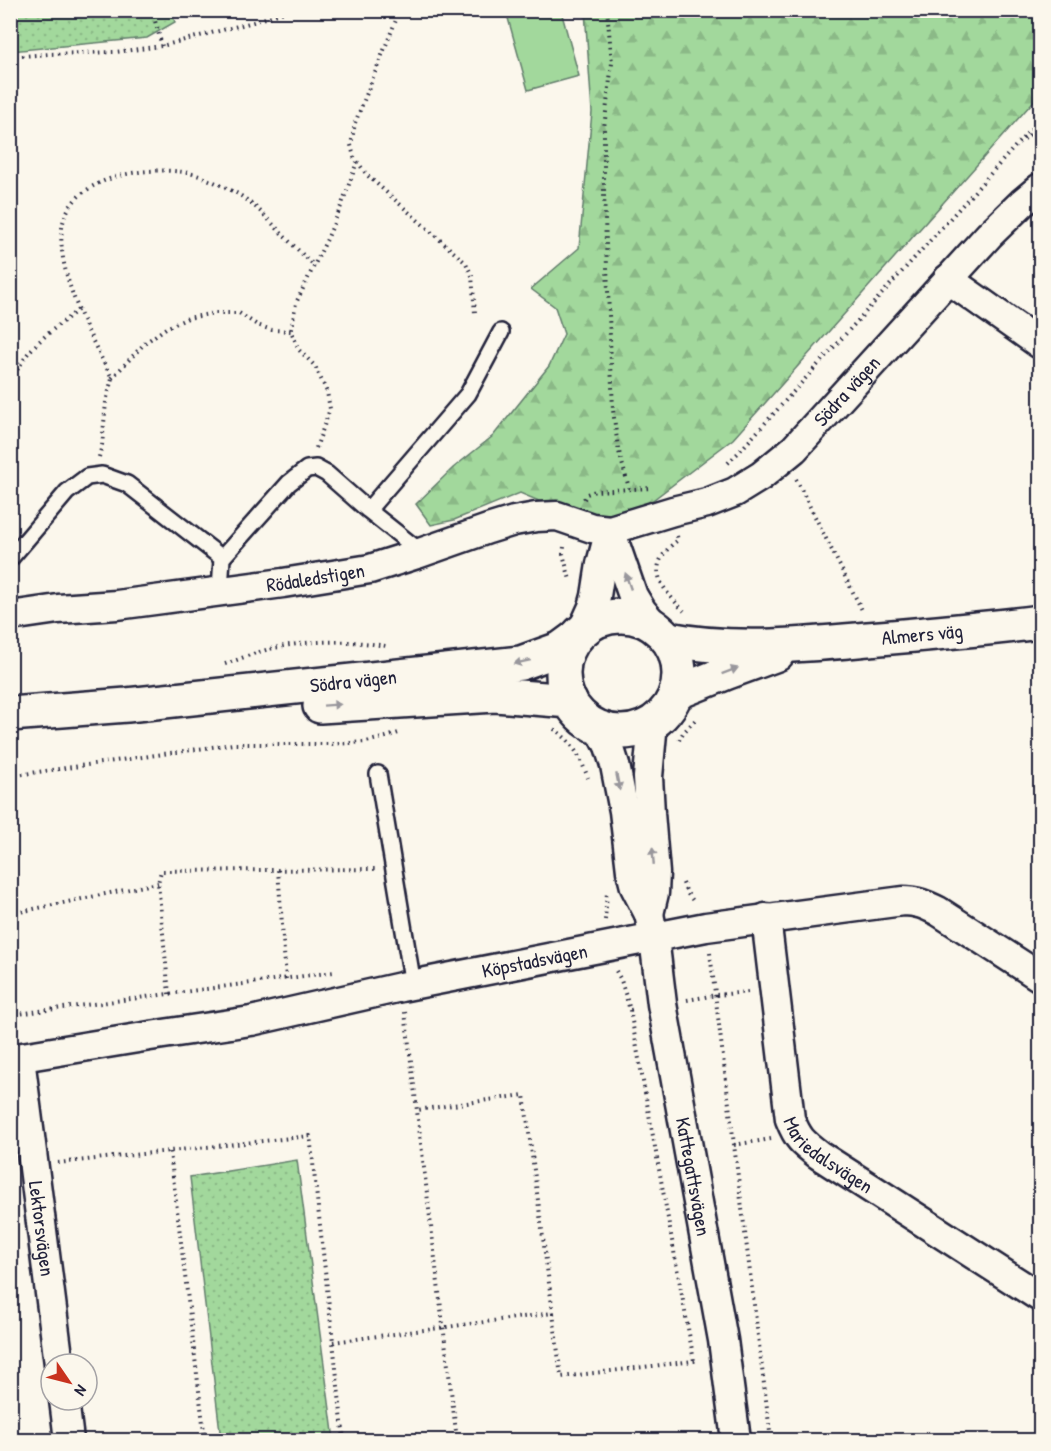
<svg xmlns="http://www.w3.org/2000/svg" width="1051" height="1451" font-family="'Patrick Hand',sans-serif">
<defs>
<pattern id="green-dots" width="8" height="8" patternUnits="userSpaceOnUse" patternTransform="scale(1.5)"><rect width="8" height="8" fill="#a2d89c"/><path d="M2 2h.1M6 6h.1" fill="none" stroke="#8bb987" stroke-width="1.8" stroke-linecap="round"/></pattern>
<pattern id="forest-firs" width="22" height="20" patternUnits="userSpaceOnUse" patternTransform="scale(1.5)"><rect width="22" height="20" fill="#a2d89c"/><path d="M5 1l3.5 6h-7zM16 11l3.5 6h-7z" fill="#8bb987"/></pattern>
</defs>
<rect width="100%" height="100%" fill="#fbf7ec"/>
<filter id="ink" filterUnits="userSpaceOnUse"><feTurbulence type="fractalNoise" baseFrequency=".0167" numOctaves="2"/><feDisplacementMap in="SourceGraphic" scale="12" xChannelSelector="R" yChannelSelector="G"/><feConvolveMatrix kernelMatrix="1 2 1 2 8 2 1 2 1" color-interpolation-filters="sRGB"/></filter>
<g filter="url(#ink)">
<path fill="url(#green-dots)" stroke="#627d6c" stroke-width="1.5" d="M11,10L170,11L175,22L147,38L11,51Z
M297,1160L334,1440H221L190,1177Z"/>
<path fill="url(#forest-firs)" stroke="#627d6c" stroke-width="1.5" d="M585,11H1040V94L733,439L637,512L577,517L520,493L454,520L431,525L416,504L453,468L493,436L549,366L564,334L555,307L531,289L579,248L592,112Z"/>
<path fill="#a2d89c" stroke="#627d6c" stroke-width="1.5" d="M506,11H561L579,76L528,90Z"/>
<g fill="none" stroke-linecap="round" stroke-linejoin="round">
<g stroke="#22223b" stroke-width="20">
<path id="service" d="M368,510L468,394L501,332
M10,559L67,492L87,477L102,475L127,484L222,558L289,483L307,469L316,468L327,474L368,510L412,545L417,554
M220,590L222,558
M378,774L413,985"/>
</g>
<g stroke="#22223b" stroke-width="33">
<g id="minor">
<path d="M948,279L1040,344"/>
<path d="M610,530L633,596L642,611L655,626"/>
<path id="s1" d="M10,616L58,609L117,605L283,583L370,569L417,554L488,529L514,521L536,517L557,516L592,528L610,530L673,511L707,503L735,492L761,476L794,449L989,235L1022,203L1040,188"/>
<path d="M583,629L593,607L596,596L601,564L610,530"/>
<path id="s2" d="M599,727L609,746L615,765L624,811L631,871L635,887L649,914L654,938L662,1004L723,1340L736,1440"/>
<path d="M649,914L654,893L655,873L650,813L648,777L653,722"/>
<path id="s3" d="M766,918L790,1119C798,1139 802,1142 819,1155L1040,1297"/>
<path id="s4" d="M20,1058L59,1364"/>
<path id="s5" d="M10,1059L150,1036L251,1021L401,987L706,927L903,901C917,901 926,905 938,911L1040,977"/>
<path d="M64,1400L69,1440"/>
</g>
</g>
<g stroke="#22223b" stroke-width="38">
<g id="tertiary">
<circle cx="621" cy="674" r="58"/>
<path id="s6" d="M668,639C734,652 802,645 868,639C926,634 983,629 1040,622"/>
<path d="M676,693L728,672L777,654"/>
<path d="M320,706L495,695L570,701"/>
<path id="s7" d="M10,714L127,705L521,663L560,649L575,638"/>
</g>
</g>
<path stroke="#22223b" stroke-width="4" stroke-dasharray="1.5 4.5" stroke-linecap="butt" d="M152,10L162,46
M400,10L355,123L351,145L354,157L367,175L466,263L472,276L475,313
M607,10L612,63L604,128V195L613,410L618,448L629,488
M10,57L49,54L116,52L162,46L253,22L290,10
M1024,139L1040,128
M112,378L145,343L166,328L188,318L215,313H239L257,325L272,330L291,331
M10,379C18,371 22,361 29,352C44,335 62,323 79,309
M316,448L330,409L327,392L315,366L299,350L291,331L296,303L328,237L342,204L357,162
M99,457L102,445L106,402L112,378C91,339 56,273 62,228C69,177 143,166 183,172C200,174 223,186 238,194C255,204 272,223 285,237C295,247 305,257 315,266
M728,463L739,452L1040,119
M796,479L863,612
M584,499L587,494L595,491L651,488
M677,536L678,540C644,566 659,586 684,611
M564,547L563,554L570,580
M225,664C243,658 261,650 279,647C314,640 351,640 386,646
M554,729C574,743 580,757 588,778
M679,740L683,733L697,718
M10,776L233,744H334L366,742L386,737L402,732
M278,870L286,979
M683,883L687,893L694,902
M10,914L158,883
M605,920L607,892
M710,953L771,1440
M616,971L621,980L630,1010L635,1009
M169,994L158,883L161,871L375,869
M687,1000L716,995L748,992
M630,1010L694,1361
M405,1012L457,1440
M10,1015L334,972
M734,1145L771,1139
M170,1152L205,1440
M58,1163L310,1136L344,1440
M553,1313L561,1377L694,1361L696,1360
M333,1342L553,1313L524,1095L417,1110"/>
<use href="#service" stroke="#fbf7ec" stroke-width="15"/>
<use href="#minor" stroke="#fbf7ec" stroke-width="28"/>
<use href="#tertiary" stroke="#fbf7ec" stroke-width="33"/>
</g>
<defs><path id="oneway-solid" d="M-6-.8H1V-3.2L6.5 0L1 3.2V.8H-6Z" transform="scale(1.5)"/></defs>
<g fill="#99979c">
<use href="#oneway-solid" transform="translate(628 581) rotate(-109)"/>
<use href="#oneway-solid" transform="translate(522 662) rotate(167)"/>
<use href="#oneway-solid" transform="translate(730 671) rotate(-21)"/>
<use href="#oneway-solid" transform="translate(332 705) rotate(-4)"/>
<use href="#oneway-solid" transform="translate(618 782) rotate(79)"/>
<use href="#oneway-solid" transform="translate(653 856) rotate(-95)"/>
</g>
</g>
<g text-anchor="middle" stroke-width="4.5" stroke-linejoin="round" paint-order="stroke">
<g font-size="20" fill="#22223b" stroke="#fbf7ec">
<text dy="7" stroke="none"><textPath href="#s1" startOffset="896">Södra vägen</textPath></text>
<text dy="7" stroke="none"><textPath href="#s1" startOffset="308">Rödaledstigen</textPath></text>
<text dy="7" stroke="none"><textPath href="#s6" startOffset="255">Almers väg</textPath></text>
<text dy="7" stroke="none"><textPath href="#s7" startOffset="345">Södra vägen</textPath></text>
<text dy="7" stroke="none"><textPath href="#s5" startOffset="534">Köpstadsvägen</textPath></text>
<text dy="7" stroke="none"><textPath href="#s3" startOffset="256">Mariedalsvägen</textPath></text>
<text dy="7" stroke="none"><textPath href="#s2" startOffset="462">Kattegattsvägen</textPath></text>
<text dy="7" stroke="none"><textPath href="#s4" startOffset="172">Lektorsvägen</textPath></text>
</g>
</g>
<rect width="1051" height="1451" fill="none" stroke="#fbf7ec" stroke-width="36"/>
<rect x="18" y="18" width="1015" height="1415" fill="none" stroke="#22223b" stroke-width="2" filter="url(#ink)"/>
<g transform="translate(69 1382) rotate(125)"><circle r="28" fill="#fbf7ec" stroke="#a4a2a5" stroke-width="1.5"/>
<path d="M0-4.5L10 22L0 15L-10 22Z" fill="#c8321e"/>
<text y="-9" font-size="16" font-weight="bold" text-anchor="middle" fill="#22223b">N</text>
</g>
</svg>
